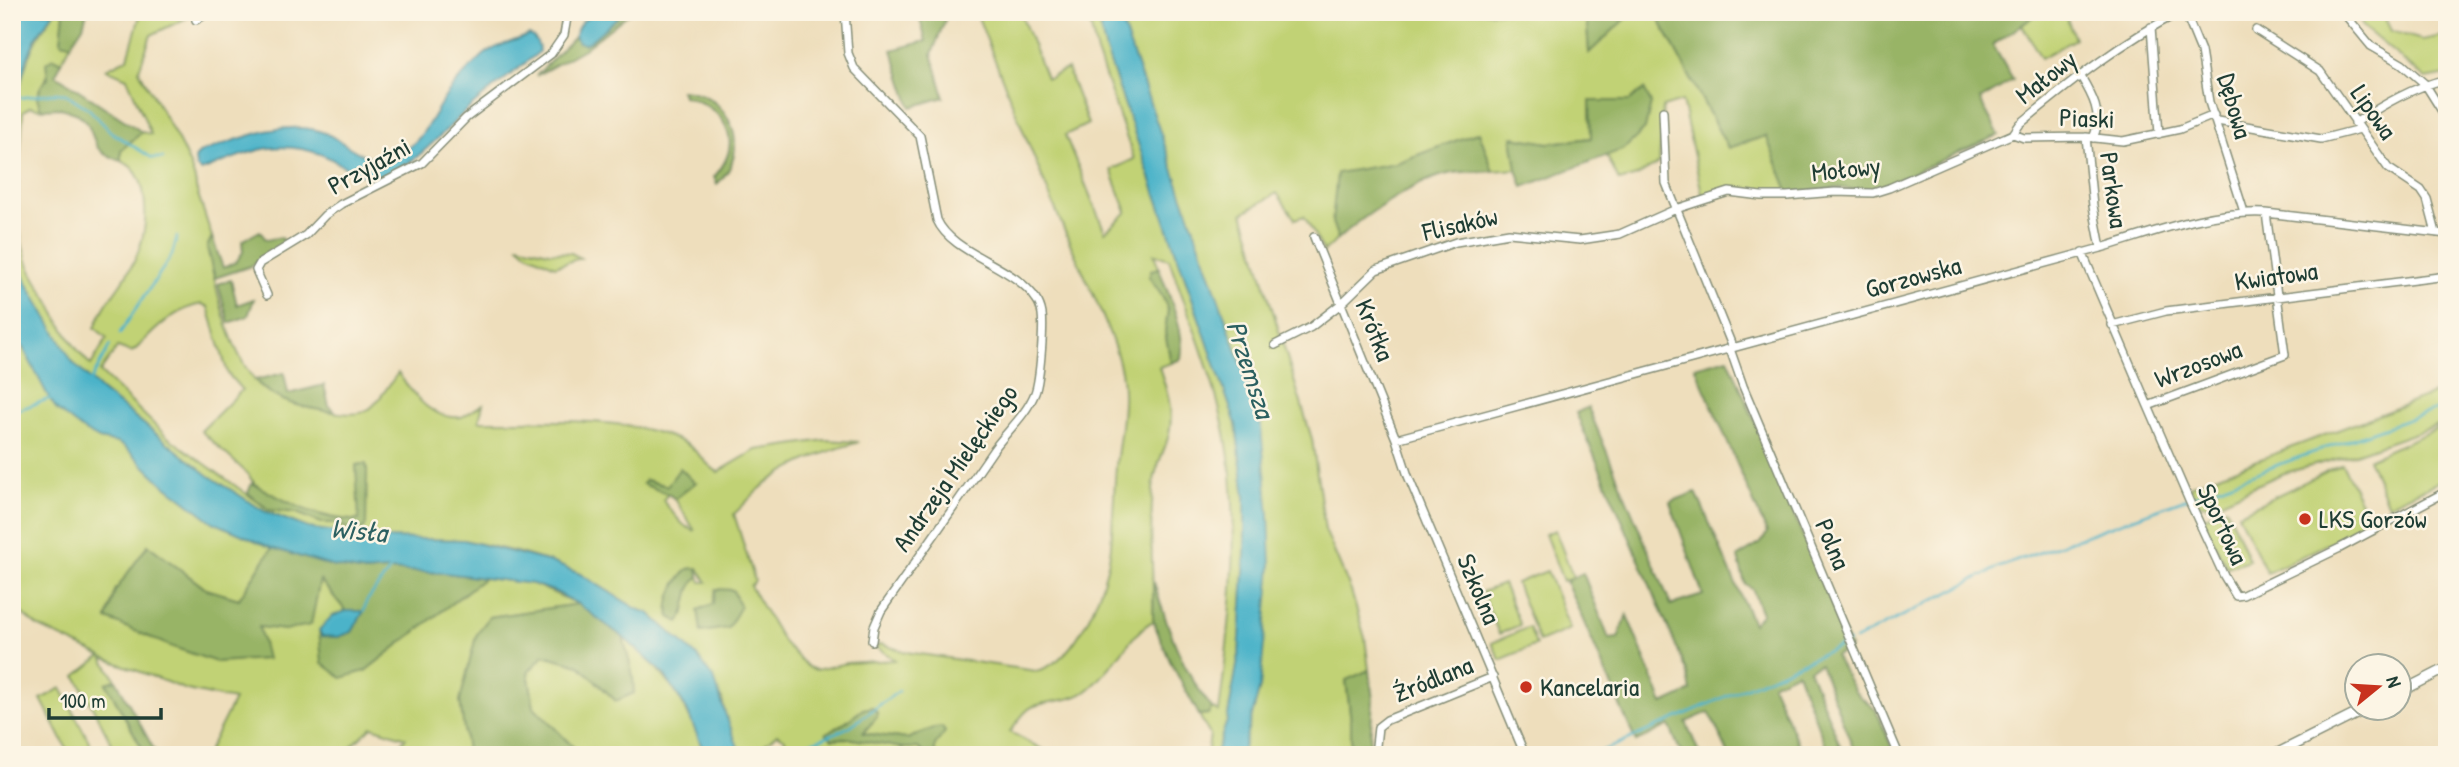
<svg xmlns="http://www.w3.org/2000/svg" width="2459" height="767" font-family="'Patrick Hand',sans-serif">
<rect width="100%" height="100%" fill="#fcf5e5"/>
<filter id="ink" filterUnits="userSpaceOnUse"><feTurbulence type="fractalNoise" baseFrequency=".0143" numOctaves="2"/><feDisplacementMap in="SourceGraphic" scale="14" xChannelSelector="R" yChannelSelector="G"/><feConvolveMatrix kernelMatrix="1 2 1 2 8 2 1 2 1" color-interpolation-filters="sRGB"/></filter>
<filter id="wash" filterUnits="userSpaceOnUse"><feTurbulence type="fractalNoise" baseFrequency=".00686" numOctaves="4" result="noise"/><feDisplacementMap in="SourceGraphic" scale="28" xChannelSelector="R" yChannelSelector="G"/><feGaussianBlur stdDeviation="1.57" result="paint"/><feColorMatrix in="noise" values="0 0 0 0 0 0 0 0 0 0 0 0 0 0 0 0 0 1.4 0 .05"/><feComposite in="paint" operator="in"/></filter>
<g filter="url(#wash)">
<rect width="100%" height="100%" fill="#eedebc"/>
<path fill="#c1d275" stroke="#708854" stroke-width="2" fill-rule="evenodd" d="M54,12H64L61,42L71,44L61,62L57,59L39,90L41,109L30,107L23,112C21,161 10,213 27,261C32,276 42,289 50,303C61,325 73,348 91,365L107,338L95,328C100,312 109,300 119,286C141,256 150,227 143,190C140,176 134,166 121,161V150L142,132L151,134L127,78L106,69L128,58L141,12H199L151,35L139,70C151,94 197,166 196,188L212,237L207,247C216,288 231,364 265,390C281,402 301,407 320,410C373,419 367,414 398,373C415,396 430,420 462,417L483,404L479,421C543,422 628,414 686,444C699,451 705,465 718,472L756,450L825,440L859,442C826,451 789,465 762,487C752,495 744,505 734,514L755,581L750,586L784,643L808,667L816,670L847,663L895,660L875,646L881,644L906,652L1036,671C1078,662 1107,585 1111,546C1113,519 1114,493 1116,466C1119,436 1127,402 1121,371C1112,329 1083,274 1066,234C1034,160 1005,86 976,12H1020L1046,78H1049L1067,69L1088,124L1065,135L1105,232L1127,212L1111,170L1134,159L1097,53L1087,12H1096L1106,51L1236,424L1245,497V555L1239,655L1227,721L1215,755H1207L1210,735L1199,715L1208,714L1212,708L1219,712C1230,628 1240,542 1229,457C1220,389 1191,323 1169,259L1154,254L1159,268L1151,270L1168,310L1165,332L1171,363L1159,367C1167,391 1176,415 1167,441C1163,454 1156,466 1154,481C1148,528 1154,575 1153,621C1131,632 1111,672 1089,689C1073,703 1050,699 1032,707C1023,711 1016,725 1010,732L1053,755H935V745L926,731L907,739L862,733L877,717L863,709L845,723L836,727L832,739L847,738L902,748H918L926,755H785V739L777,734L763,746L761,755H741L725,713L722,699L649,613L637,609L580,574L551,562L517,552L464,540L380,538L324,531L308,528L264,511L208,475L87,379C59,348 26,295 17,254C11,231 12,208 12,185C12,139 13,97 30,54C35,38 46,27 54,12ZM202,304L208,307L228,374L242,390L201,431L248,474C260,500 332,522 360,520L356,465L366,464V495L362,530H351L335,523H321L297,513L269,510L165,435L100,372L118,347L131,352C138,349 142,342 148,337C163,322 180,308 202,304ZM646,480L667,486L695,483L675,499L695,531C692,529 688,528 685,526C682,524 664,503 663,500L668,494L643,484ZM698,568L707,582H701L699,576C687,587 686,598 685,613L668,609L676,583L688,569Z
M1118,12H1586L1589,52L1626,18V12H1655L1728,148L1766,136L1789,193L1771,194L1730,188L1703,198L1682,101L1663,107L1659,163L1637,176L1619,181L1606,154L1624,149L1630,101H1590L1591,138L1549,143L1512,137L1517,169L1493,171L1479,132L1396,163L1338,173L1332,222L1338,239L1324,252L1304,216L1295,219L1277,193L1243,213L1312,439L1325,530L1351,591L1365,638L1369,670L1346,681L1351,721V755H1241L1260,687V417Z
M2040,12H2064L2075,39L2041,58L2022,25Z
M2357,12H2382L2391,31L2422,40L2447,35V75L2426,79L2363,27Z
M518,245L549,252L571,253L581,258L555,266L527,253Z
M12,339H18L57,410L99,439L118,443L126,448L162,483L213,522L272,548L239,599L206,589L148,545L115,591L107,619L266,659L258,626L285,630L320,579L346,611L332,616L365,671L484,578L533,584L578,604L489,617L476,636L467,752L470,755H389L406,738L372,727L342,755H206L234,700L187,690L102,657L116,680L106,683L146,755H118L76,676L101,656L37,626L12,605Z
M2447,389V422L2352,455L2281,474L2213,505L2198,504L2189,486Z
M2447,424V478L2388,505L2368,459Z
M2342,464L2371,523L2267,573L2238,514Z
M2226,507L2249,560L2227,567L2201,519Z
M1555,530L1573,577L1563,581L1545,534Z
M1547,571L1570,629L1539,642L1516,583Z
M1503,584L1520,625L1499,634L1482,592Z
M1529,627L1536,645L1500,660L1492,643Z
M623,637C668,675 685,699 705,755H581L534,707L528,672L544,655L580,665L616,701L633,676Z
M61,688L96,755H70L41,699Z"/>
<path fill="#98b466" stroke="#5c784d" stroke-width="2" d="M64,12H87L83,26L71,44L61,42Z
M624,12H631L584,49L536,76L575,36L579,42L584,44L590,41Z
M918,12H948L932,54L944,97L911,107L892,50L926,41Z
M1586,12H1626V18L1589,53Z
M1655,12H2040L1993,45L2013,80L1980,100L1999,135L1871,191L1839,188L1789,193L1766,136L1728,148Z
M53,58L61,62L56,75L142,132L121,150V161L104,154L97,147L87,122L78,114L61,108L41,109L37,98L41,86L48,78L46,63Z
M1644,89L1651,103L1645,129L1624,149L1523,187L1517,169L1512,137L1549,143L1591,138L1590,101H1630Z
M681,90C730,92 754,151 717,184L714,177C746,141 725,107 683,96Z
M1479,132L1493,171C1478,172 1462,171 1448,174C1415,181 1363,216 1338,239L1332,222L1337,173L1396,163Z
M260,231L266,240L281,237L285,244L251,266L215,278L207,247L212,237L223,268L236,262L243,252L242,241Z
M1159,268C1168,295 1186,330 1181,359L1171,363L1165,332L1168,310L1164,299L1149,277L1151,270Z
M231,280L237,305L254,299L248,316L229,323L218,284Z
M1728,358L1850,648L1835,656L1855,692L1876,710L1895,755H1856L1820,664L1809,669L1844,755H1829L1797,672L1772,684L1803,755H1729L1709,712L1686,722L1700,755H1682L1669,725L1636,742L1566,581L1583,573L1609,639L1618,638L1627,615L1663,704L1691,691L1687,671L1576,413L1588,407L1671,605L1703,595L1670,502L1696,492L1753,624L1762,614L1752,588L1745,584L1738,557L1761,543L1767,533L1695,367Z
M284,373L288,394L324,385L329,406L335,412C304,408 277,404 255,380Z
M362,464H366L367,470L366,525L363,530H351L335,523H321L297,513L269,510L248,493L252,483C285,501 321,522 359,520L356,465Z
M680,468L695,483L675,499L668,494L643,484L645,480L667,486Z
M148,545L206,589L239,599L272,548L331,566L366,572L386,570L445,573L484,578L365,671L342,678L322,663L319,630L322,636L338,637L352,632L363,612L346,611L320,580L311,625L285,630L259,627L267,659L216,662L170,646L107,619L115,591Z
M698,568L699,576C684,590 690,607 679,622L670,617C665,599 677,581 688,569Z
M1154,582C1167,627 1183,672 1212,708L1208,714L1199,715L1197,711L1170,661L1153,621Z
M716,589L733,590L740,608L728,628L701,632L698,610L713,604Z
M578,604L623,637L633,676L634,693L616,701L579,665L544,655L528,672L534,707L581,755H470L467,752L460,701L476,636L489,617Z
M1369,670L1373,700L1369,755H1351V721L1346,680Z
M116,680L157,755H146L106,683Z
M872,707L877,712V717L863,733L907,739L934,728L942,727L945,732L935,745V755H926L918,748H902L847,738L832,739L826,733L845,723L863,709Z"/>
<path fill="#4bb3c9" stroke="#35787e" stroke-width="2" d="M14,12H54C48,22 40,30 35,40C22,68 16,99 12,130V16Z
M598,12H624L590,41L584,44L578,42L575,36C578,22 586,18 598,12Z
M1096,12H1118L1260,417L1269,515L1271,566L1260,687L1241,755H1215L1227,721L1239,655L1245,555V497L1236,424L1106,51Z
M529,35C537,38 539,44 539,52C516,71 491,89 468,109C446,128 405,178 374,177C353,176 338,160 320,154C273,137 243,155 201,171L196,167L195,159L199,153C237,140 279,120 319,131C344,138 359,163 387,157C423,149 429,118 448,93C458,80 472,65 485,54C496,45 516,41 529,35Z
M12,229L17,255L27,283L73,363L102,391L208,475L264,511L308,528L380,538L464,540L551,562L580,574L637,609L649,613L698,657L715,681L725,713L741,755H705L687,710L664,674L623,637L578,604L556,592L533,584L445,573L386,570L366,572L331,566L272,548L213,522L162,483L126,448L118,443L99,439L84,431L57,410L48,396L12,326Z
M346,611H364L352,632L338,637L322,636L319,630L332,616Z"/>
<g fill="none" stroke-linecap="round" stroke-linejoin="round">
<path stroke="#4bb3c9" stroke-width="2.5" d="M12,99L53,93L66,94L89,109L111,132L152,158H163
M120,333L172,255L177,237
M90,382L110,345
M12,412L52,398
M364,611L366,602L390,570
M1855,640L1997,568L2297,458L2447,406
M771,755L821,739L849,727L899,691
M1593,755L1849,642"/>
</g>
</g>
<g filter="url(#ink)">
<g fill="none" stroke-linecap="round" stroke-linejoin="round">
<g stroke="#868e78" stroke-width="10">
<path id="minor" d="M845,12L848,53L854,68L920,136L937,220C952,254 1015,266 1036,299C1039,303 1041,308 1042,314C1044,328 1040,380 1035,393C1026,415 1008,430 994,449C957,503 919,557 881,611L874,627L872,641
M2185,12L2201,51L2209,102L2244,212
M2343,12L2371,46L2402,64L2425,84L2447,119
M196,20L210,12
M2151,27L2159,134
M2256,30L2320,71L2388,168L2421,190L2427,199L2436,233
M2080,75C2092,95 2104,115 2093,138
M1663,111L1666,183L1733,348
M2217,121L2321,139L2360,129
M2355,123C2384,104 2413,87 2447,79
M2013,134L2020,124C2071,82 2121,42 2180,12
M2013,134L2024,138L2086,137L2123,141L2180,129L2214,115
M2086,137L2093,206L2101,248
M1314,237L1396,439L1408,476L1525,755
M2082,252L2148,406L2285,355L2266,213
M267,295L256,270L260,263L306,235L325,215L341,204L422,163L466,118L551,54L564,35L568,12
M2112,325L2166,311L2447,276
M1275,345L1311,327L1342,303L1376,270L1456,242L1509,233L1580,240L1620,234L1676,209L1729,192L1761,196H1787L1835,192L1873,193L1889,188L2013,134
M1730,349L1743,386L1899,755
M2148,406L2191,505L2224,576L2236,596L2243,595L2340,548L2447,491
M1396,439L2101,248C2155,232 2209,210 2266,213L2447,234
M1375,755L1378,727L1387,720L1493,677"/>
</g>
<g stroke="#868e78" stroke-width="12">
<path id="tertiary" d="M2400,692L2447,668
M2274,755L2368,708"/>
</g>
<use href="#minor" stroke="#fff" stroke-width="7"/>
<use href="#tertiary" stroke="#fff" stroke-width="9"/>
</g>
</g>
<g fill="#c8321e" stroke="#fcf5e5" stroke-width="2.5">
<circle cx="2305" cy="519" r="7"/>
<circle cx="1526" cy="687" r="7"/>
</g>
<g text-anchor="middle" stroke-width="5" stroke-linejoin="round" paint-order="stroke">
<g font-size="26" fill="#1f3d34" stroke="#fcf5e5">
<text transform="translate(2046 77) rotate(-38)" y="9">Małowy</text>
<text transform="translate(2235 106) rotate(74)" y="9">Dębowa</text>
<text transform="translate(2374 112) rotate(55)" y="9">Lipowa</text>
<text transform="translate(2087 118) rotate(2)" y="9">Piaski</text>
<text transform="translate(369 166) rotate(-29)" y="9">Przyjaźni</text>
<text transform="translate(1846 169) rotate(-6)" y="9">Mołowy</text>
<text transform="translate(2114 190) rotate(82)" y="9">Parkowa</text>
<text transform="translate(1460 224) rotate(-13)" y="9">Flisaków</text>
<text transform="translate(2276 276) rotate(-8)" y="9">Kwiatowa</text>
<text transform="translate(1913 277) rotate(-15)" y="9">Gorzowska</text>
<text transform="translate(1375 330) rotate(68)" y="9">Krótka</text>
<text transform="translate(2198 364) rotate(-21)" y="9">Wrzosowa</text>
<text transform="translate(955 468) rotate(-55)" y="9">Andrzeja Mielęckiego</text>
<text transform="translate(2223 524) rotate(65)" y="9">Sportowa</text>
<text transform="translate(1833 544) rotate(67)" y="9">Polna</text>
<text transform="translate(1479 589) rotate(67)" y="9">Szkolna</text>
<text transform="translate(1433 679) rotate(-22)" y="9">Źródlana</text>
</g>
<g font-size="26" fill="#1f3d34" stroke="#fcf5e5" text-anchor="start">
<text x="2319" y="528">LKS Gorzów</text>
<text x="1540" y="696">Kancelaria</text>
</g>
<g font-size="28" font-style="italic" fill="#2c6061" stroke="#fcf5e5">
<text transform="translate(1251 369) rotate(72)" y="10">Przemsza</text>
<text transform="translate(359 530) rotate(5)" y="10">Wisła</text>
</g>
</g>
<rect width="2459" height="767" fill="none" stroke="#fcf5e5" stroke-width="42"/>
<g transform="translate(2378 687) rotate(72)"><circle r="33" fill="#fcf5e5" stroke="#a4ab9e" stroke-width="2"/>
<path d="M0-5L12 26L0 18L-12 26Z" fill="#c8321e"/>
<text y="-10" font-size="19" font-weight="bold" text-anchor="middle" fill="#1f3d34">N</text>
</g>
<path d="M49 708v10h112v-10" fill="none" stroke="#1f3d34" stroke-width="3.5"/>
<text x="60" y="708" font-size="21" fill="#1f3d34" stroke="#fcf5e5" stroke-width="5" paint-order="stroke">100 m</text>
</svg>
